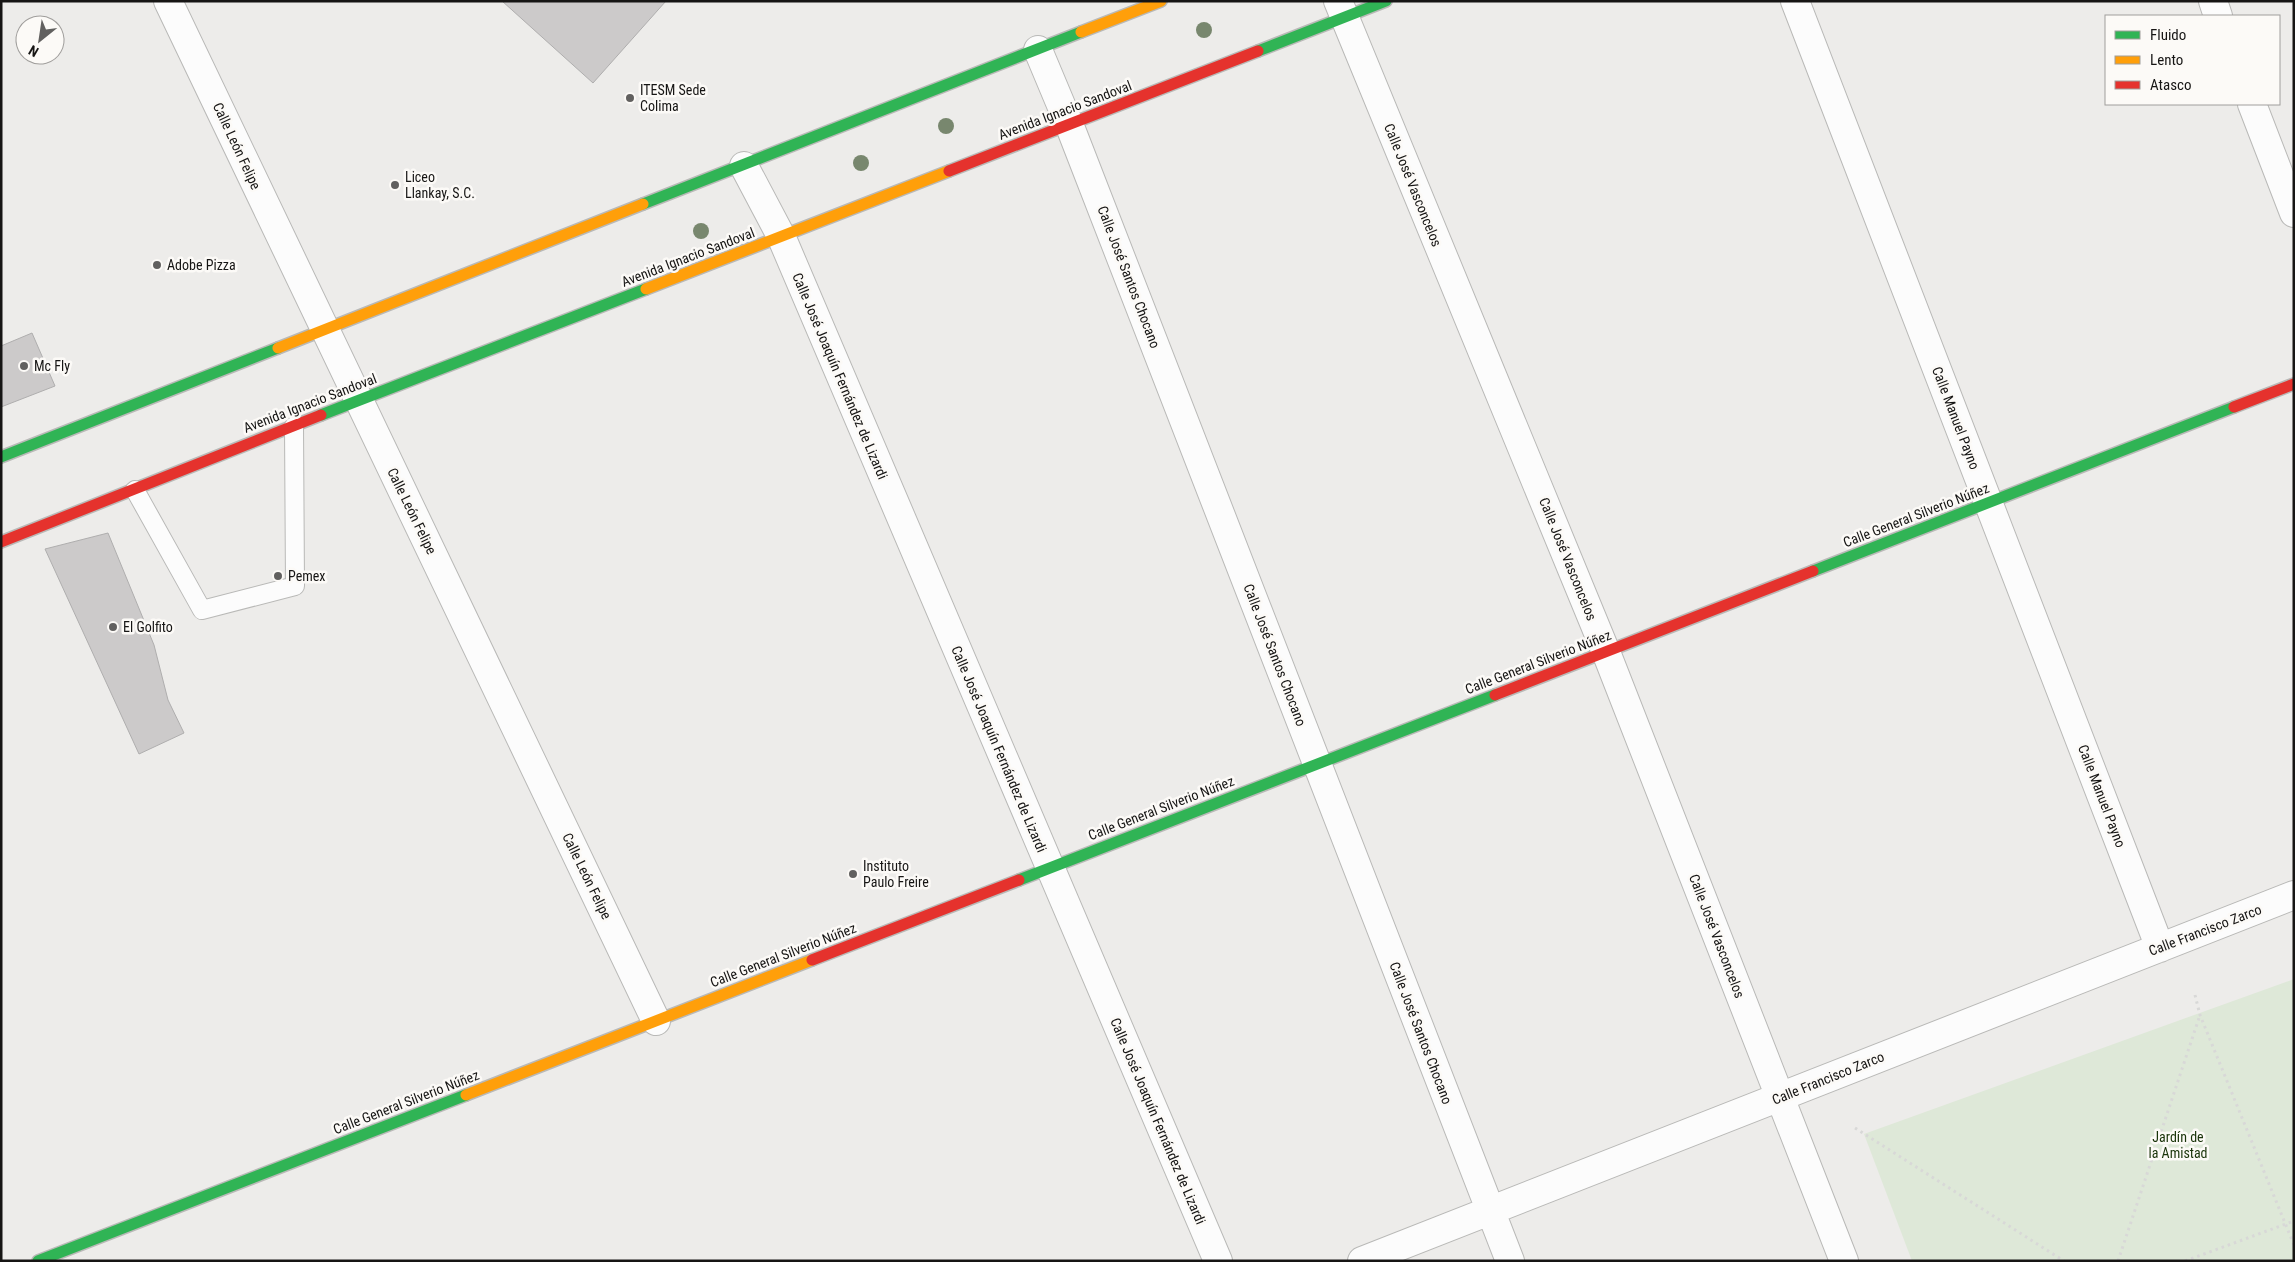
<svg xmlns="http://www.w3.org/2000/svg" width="2295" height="1262" font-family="'Roboto Condensed',sans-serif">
<rect width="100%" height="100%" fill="#edecea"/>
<path fill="#dee8d8" d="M2294,979V1261H1912L1864,1134Z"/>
<path fill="#cccaca" stroke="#afaeae" d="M502,1H666L593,83Z
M32,333L55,386L1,407V346Z
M108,533L154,645L168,700L184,733L139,754L45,549Z"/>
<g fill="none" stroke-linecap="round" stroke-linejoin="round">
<g stroke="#b9b9b7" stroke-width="20">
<path id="lane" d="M135,490L202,610L295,586L294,426"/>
</g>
<g stroke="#b9b9b7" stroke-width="30">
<path id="street" d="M168,1L656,1021
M1338,1L1606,652L1844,1261
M1795,1L2160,948
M2213,1L2218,16
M1038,50L1069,124L1510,1261
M2252,104L2294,213
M744,166L781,236L1218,1261
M1362,1261L2294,895"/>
</g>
<g stroke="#b9b9b7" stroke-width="14">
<path id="fast" d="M1258,51L1386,1
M643,204L1081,32
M321,415L646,289
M1,457L278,348
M1813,571L2234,407
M1019,880L1495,695
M38,1261L466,1095"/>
</g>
<g stroke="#b9b9b7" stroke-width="14">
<path id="slow" d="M1081,32L1161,1
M646,289L949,171
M278,348L643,204
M466,1095L812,960"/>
</g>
<g stroke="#b9b9b7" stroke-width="14">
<path id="jam" d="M949,171L1258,51
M2234,407L2294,384
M1,542L321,415
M1495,695L1813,571
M812,960L1019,880"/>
</g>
<path stroke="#d8d8d7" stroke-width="3" stroke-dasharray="2.5 4" stroke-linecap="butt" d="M2195,995L2200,1015L2294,1245
M1855,1128L2064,1261
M2118,1261L2200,1015
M2185,1261L2294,1221"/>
<use href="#lane" stroke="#fcfcfc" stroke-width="18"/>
<use href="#street" stroke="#fcfcfc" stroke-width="28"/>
<use href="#fast" stroke="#30b455" stroke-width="11"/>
<use href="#slow" stroke="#ff9f0a" stroke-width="11"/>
<use href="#jam" stroke="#e5322d" stroke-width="11"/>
</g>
<g fill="#78876e">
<circle cx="1204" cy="30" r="8"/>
<circle cx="946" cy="126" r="8"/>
<circle cx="861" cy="163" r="8"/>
<circle cx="701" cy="231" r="8"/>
</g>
<g fill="#61605f" stroke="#fcfaf7" stroke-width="2">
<circle cx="630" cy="98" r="5"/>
<circle cx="395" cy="185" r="5"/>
<circle cx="157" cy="265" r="5"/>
<circle cx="24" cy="366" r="5"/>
<circle cx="278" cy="576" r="5"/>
<circle cx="113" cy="627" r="5"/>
<circle cx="853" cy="874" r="5"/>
</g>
<g text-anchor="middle" stroke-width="5" stroke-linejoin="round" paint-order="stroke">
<g font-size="14" fill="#161514" stroke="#fcfaf7" text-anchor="start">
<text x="640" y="95">ITESM Sede<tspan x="640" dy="16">Colima</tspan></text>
<text x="405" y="182">Liceo<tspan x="405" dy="16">Llankay, S.C.</tspan></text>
<text x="167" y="270">Adobe Pizza</text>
<text x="34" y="371">Mc Fly</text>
<text x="288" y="581">Pemex</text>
<text x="123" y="632">El Golfito</text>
<text x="863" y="871">Instituto<tspan x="863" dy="16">Paulo Freire</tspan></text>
</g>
<g font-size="14" fill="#161514" stroke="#fcfaf7">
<text transform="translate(1065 110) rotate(-21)" y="5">Avenida Ignacio Sandoval</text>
<text transform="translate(237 146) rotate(65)" y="5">Calle León Felipe</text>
<text transform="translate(1413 185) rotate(68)" y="5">Calle José Vasconcelos</text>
<text transform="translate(688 257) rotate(-21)" y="5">Avenida Ignacio Sandoval</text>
<text transform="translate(1129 277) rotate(69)" y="5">Calle José Santos Chocano</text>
<text transform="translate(840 376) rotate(67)" y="5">Calle José Joaquín Fernández de Lizardi</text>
<text transform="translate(310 403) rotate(-21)" y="5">Avenida Ignacio Sandoval</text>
<text transform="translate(1956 418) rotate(69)" y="5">Calle Manuel Payno</text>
<text transform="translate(412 511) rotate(64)" y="5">Calle León Felipe</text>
<text transform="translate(1916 515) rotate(-21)" y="5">Calle General Silverio Núñez</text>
<text transform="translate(1568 559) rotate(68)" y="5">Calle José Vasconcelos</text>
<text transform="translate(1275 655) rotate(69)" y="5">Calle José Santos Chocano</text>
<text transform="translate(1538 662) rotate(-21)" y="5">Calle General Silverio Núñez</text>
<text transform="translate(999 749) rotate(67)" y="5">Calle José Joaquín Fernández de Lizardi</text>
<text transform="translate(2102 796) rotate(69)" y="5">Calle Manuel Payno</text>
<text transform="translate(1161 808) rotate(-21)" y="5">Calle General Silverio Núñez</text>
<text transform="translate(587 876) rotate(64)" y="5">Calle León Felipe</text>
<text transform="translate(2205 930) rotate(-21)" y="5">Calle Francisco Zarco</text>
<text transform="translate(1717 936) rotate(69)" y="5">Calle José Vasconcelos</text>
<text transform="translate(783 955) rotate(-21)" y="5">Calle General Silverio Núñez</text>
<text transform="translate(1421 1033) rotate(69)" y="5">Calle José Santos Chocano</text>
<text transform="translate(1828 1078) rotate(-22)" y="5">Calle Francisco Zarco</text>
<text transform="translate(406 1102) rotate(-21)" y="5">Calle General Silverio Núñez</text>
<text transform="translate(1158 1121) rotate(67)" y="5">Calle José Joaquín Fernández de Lizardi</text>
</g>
<g font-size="14" fill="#193409" stroke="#fcfaf7">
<text x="2178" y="1142">Jardín de<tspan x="2178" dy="16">la Amistad</tspan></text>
</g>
</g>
<rect width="2295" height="1262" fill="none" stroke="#161514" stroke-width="5"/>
<rect x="2105" y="15" width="175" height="90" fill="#fcfaf7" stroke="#a09e9c"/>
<rect x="2115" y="31" width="25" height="8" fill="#30b455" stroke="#a09e9c"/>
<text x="2150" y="40" font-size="15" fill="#161514">Fluido</text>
<rect x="2115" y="56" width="25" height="8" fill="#ff9f0a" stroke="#a09e9c"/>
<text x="2150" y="65" font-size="15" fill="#161514">Lento</text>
<rect x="2115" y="81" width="25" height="8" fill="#e5322d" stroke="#a09e9c"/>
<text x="2150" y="90" font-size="15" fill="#161514">Atasco</text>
<g transform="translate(40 40) rotate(210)"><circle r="24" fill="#fcfaf7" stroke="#a09e9c"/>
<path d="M0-4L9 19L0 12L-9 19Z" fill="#61605f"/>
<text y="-8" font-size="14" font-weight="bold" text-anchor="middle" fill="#161514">N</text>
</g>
</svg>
